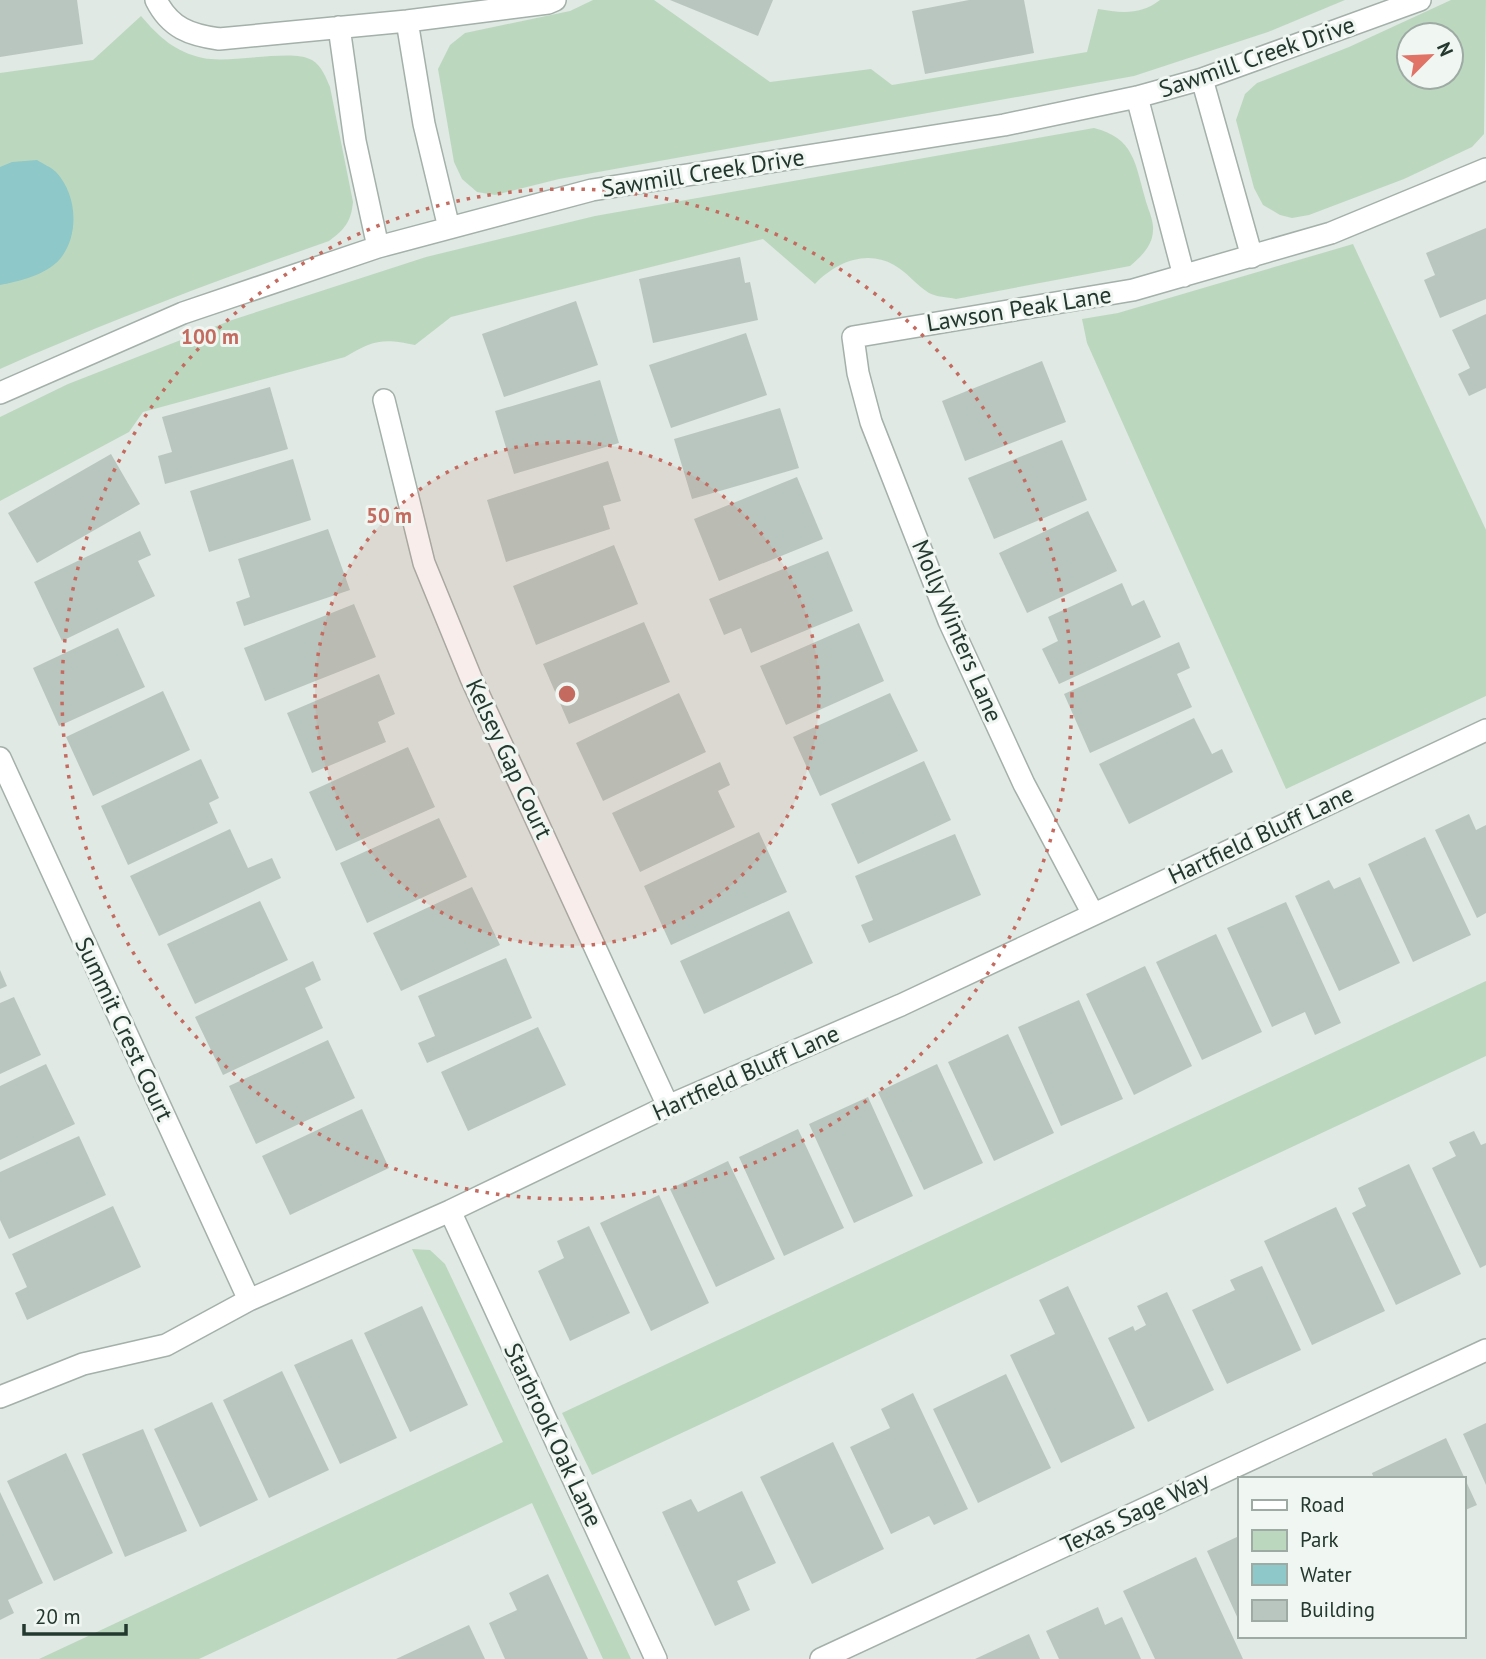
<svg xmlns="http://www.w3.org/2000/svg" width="1486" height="1659" font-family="'PT Sans',sans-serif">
<rect width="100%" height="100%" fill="#e0e9e4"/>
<path fill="#bbd8bf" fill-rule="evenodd" d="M593,0H654L770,82L871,69L892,85L1087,52L1098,9C1121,13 1141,15 1160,0H1345L1268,32L1134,76L559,179L495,195L477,192L462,179L454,162L438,69L450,45L465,33L570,11Z
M1451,0H1486L1484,134L1472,147L1404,179L1309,215L1292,218L1280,215L1263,205L1254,188L1236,120L1245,94L1257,83L1349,47ZM1409,35H1451V77H1409Z
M141,16C159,37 175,52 203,58C231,64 292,48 312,60C322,66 326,78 330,87L353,202C351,222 345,229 329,241C218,280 108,321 0,369V73L93,60Z
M1094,128C1134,138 1135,163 1145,198C1147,207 1154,220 1153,230C1153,245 1141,257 1130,266L956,299C947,297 936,297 929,293C916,285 907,272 894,265C866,249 835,263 815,284L763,239L451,317L415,345C383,338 373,340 345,357L143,412L129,432L0,501V417L68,384L232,320L426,257L595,216Z
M1353,244L1486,530V696L1286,789L1087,343L1082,319L1118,313Z
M1486,981V1056L592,1475L562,1413Z
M412,1249L430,1250L445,1264L631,1659H603L532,1503L199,1659H39L503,1442Z"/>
<path fill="#8ec8c8" d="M37,160C43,164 51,167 56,172C77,194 80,235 60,259C46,275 20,281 0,285V167L12,162Z"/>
<path fill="#b9c6bf" d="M0,0H77L83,44L0,57Z
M670,0H773L758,36Z
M969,0H1024L1034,53L925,74L912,11Z
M1486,228V299L1440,318L1424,280L1435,275L1426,253Z
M740,257L745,283L750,282L758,320L653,343L639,279Z
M576,301L598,365L504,397L482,334Z
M1486,314V388L1469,396L1458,374L1470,368L1452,330Z
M746,333L767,395L671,428L649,365Z
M1042,361L1066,422L965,461L942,401Z
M600,380L619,443L514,474L495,411Z
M270,387L288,449L165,484L158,456L172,452L162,417Z
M780,408L799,468L692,499L674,439Z
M1062,440L1087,500L994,539L968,478Z
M111,454L140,504L37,563L8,513Z
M293,459L311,520L209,552L190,491Z
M608,461L621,501L603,506L610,529L506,562L487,500Z
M797,477L823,539L719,581L694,519Z
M1088,511L1117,571L1027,613L999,553Z
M328,529L350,590L244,626L236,602L250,597L238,559Z
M140,531L151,555L138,561L155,596L62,641L34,582Z
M614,545L638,604L536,645L513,586Z
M828,551L853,611L751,653L741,628L724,635L709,599Z
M1122,583L1132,606L1144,600L1161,637L1059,684L1042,649L1058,641L1048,617Z
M354,604L376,657L265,701L244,648Z
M644,622L670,682L569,724L543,664Z
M859,623L884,681L786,725L760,666Z
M118,628L145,687L59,726L33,668Z
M1179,642L1190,668L1177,674L1192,707L1090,753L1064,694Z
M379,674L395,714L378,722L386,742L312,773L287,713Z
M163,691L190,750L93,796L66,737Z
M679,693L706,752L603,801L576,743Z
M890,693L918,751L820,796L793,737Z
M1194,718L1212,754L1222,749L1233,772L1129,824L1099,764Z
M408,747L435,807L336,851L309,792Z
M201,759L219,798L209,803L218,823L128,865L101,806Z
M924,761L951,820L858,864L831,804Z
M720,762L730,785L718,791L735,827L640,872L612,813Z
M1469,814L1476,830L1486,825V913L1477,918L1435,830Z
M439,818L467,877L367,923L340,863Z
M230,829L248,868L272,858L281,878L159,936L130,876Z
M759,832L787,892L671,945L644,886Z
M955,834L981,895L869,943L861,925L873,920L855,876Z
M1425,837L1471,935L1413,962L1368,864Z
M1360,877L1400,963L1339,991L1295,896L1329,880L1334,889Z
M472,887L500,945L401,991L373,933Z
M260,901L288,960L195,1004L167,944Z
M1286,902L1341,1023L1315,1035L1305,1012L1272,1027L1227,928Z
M789,911L813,963L704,1014L680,961Z
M1216,934L1262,1032L1202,1060L1156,962Z
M506,958L532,1018L427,1063L418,1043L435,1036L418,996Z
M313,961L321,980L305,988L323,1028L223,1075L195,1017Z
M1145,966L1192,1066L1134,1095L1086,994Z
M0,970L7,986L0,989Z
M14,997L41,1055L0,1074V1003Z
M1079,1000L1123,1099L1061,1126L1018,1027Z
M538,1027L566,1085L468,1131L441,1072Z
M1008,1034L1054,1133L994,1161L948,1062Z
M328,1040L355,1098L256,1144L229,1086Z
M46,1064L75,1124L0,1160V1086Z
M937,1064L983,1163L924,1190L878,1092Z
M868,1097L913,1196L854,1223L809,1124Z
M362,1109L389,1168L290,1215L262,1156Z
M798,1129L844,1228L784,1256L739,1157Z
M1474,1131L1481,1145L1486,1143V1265L1480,1268L1432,1168L1456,1156L1449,1142Z
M79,1136L106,1195L9,1239L0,1220V1172Z
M728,1161L775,1259L716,1287L670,1189Z
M1409,1164L1461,1274L1396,1305L1352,1213L1366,1206L1358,1188Z
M659,1195L709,1303L651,1331L600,1223Z
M113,1206L141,1267L27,1320L15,1293L27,1287L12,1254Z
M1336,1207L1385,1311L1312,1345L1264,1241Z
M589,1226L630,1313L570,1341L538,1271L564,1258L557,1241Z
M1262,1266L1301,1350L1227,1384L1192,1310L1235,1290L1230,1280Z
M1068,1286L1135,1428L1061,1463L1010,1355L1055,1334L1039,1300Z
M1167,1292L1214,1390L1148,1422L1108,1338L1133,1326L1135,1331L1146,1325L1137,1306Z
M422,1306L468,1405L410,1432L364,1333Z
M352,1339L397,1438L340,1464L294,1365Z
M282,1371L329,1470L269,1498L223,1400Z
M1006,1374L1051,1468L978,1503L933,1409Z
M913,1393L968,1509L934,1525L929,1516L891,1534L850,1447L890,1428L881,1409Z
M212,1402L258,1500L200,1527L154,1429Z
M1486,1423V1485L1463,1434Z
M143,1429L187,1531L125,1557L82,1454Z
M1446,1438L1477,1505L1463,1511V1479H1374L1372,1473Z
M833,1442L884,1549L812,1584L760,1477Z
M66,1453L113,1553L54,1581L7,1481Z
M742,1491L776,1563L737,1581L750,1610L715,1626L662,1512L691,1499L698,1512Z
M0,1492L43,1583L8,1600L14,1613L0,1620Z
M1239,1536V1621L1207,1551Z
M1196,1557L1243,1659H1155L1123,1591Z
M548,1574L588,1659H505L489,1623L517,1610L509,1593Z
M1098,1607L1105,1625L1122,1617L1141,1659H1059L1046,1631Z
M469,1625L485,1659H396Z
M1029,1634L1040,1659H975Z"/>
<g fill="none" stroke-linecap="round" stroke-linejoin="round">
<g stroke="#a4b0aa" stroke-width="24">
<path id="minor" d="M156,0C170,28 190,35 219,39L407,21L548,3L555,0
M407,21L424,124L449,228
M339,27L355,141L378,247
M1202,79L1252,257
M1137,97L1184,276
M0,393L183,313L378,247L592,190L1004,125L1137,97L1202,79L1420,0
M384,400L424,563L471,678L668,1106
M0,758L249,1300
M1093,914L1024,784L949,621L871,422L858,373L853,337L1133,290L1331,233L1486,169
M450,1211L656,1659
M0,1397L83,1364L166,1345L249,1300L450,1211L668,1106L901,1005L1486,730
M821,1659L1486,1350"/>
</g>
<use href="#minor" stroke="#fff" stroke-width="21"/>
</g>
<circle cx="567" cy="694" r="252" fill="#c46a5e" fill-opacity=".12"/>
<g fill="none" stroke="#c46a5e" stroke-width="3.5" stroke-dasharray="3.5 7">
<circle cx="567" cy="694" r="252"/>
<circle cx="567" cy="694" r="505"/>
</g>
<g text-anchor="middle" stroke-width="6" stroke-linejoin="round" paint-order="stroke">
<g font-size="24" fill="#23382f" stroke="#f0f6f2">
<text transform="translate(1257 57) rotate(-19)" y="8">Sawmill Creek Drive</text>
<text transform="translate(703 173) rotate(-9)" y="8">Sawmill Creek Drive</text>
<text transform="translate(1019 309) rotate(-9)" y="8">Lawson Peak Lane</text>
<text transform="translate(957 631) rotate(67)" y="8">Molly Winters Lane</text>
<text transform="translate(509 759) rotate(65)" y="8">Kelsey Gap Court</text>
<text transform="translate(1261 835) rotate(-25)" y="8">Hartfield Bluff Lane</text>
<text transform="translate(124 1029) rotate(65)" y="8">Summit Crest Court</text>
<text transform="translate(746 1073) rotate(-24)" y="8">Hartfield Bluff Lane</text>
<text transform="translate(553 1435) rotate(65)" y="8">Starbrook Oak Lane</text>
<text transform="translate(1135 1513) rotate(-25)" y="8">Texas Sage Way</text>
</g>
</g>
<circle cx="567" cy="694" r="10" fill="#c46a5e" stroke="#f0f6f2" stroke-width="3.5"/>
<g font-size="21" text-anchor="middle" font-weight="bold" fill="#c46a5e" stroke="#f0f6f2" stroke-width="6" stroke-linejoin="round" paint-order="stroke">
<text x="210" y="344">100 m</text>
<text x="389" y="523">50 m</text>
</g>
<rect x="1238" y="1477" width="228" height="161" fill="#f0f6f2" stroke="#9eaaa4" stroke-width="2"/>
<rect x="1252" y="1500" width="35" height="10" fill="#ffffff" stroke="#9eaaa4" stroke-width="2"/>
<text x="1300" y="1512" font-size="21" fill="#23382f">Road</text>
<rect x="1252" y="1530" width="35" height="21" fill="#bbd8bf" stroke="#9eaaa4" stroke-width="2"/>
<text x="1300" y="1547" font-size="21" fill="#23382f">Park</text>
<rect x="1252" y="1564" width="35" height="21" fill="#8ec8c8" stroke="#9eaaa4" stroke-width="2"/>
<text x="1300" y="1582" font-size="21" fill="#23382f">Water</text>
<rect x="1252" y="1600" width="35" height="21" fill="#b9c6bf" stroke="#9eaaa4" stroke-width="2"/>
<text x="1300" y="1617" font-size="21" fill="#23382f">Building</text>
<g transform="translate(1430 56) rotate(66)"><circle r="33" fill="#f0f6f2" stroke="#9eaaa4" stroke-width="2"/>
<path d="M0-5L12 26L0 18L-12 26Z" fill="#e17366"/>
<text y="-10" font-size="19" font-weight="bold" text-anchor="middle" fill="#23382f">N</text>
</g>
<path d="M24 1624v10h102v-10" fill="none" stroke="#23382f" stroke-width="3.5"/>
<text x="35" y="1624" font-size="21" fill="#23382f" stroke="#f0f6f2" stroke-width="5" paint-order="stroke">20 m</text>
</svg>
